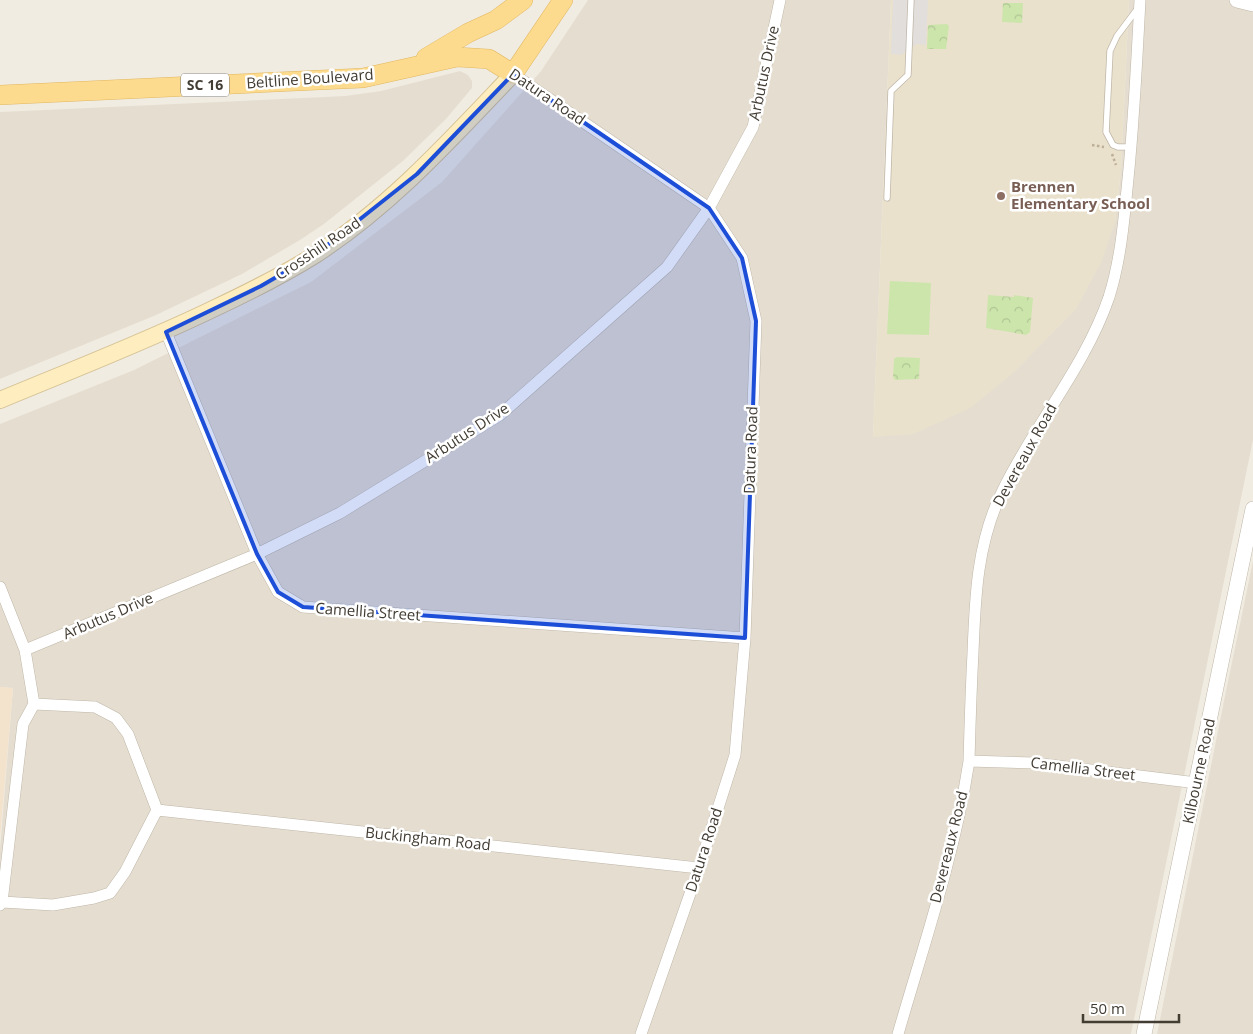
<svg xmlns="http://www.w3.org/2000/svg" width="1253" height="1034" font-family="'Open Sans',sans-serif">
<defs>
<pattern id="forest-crowns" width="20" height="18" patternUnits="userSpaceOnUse" patternTransform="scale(1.25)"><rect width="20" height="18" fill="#cce5ab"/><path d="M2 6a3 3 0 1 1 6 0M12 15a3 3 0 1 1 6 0" fill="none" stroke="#b0c594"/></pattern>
</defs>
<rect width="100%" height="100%" fill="#f1ece2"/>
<path fill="#e5ded0" d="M588,0H891L873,437L1115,222L1121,170L1129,0H1253V440L1131,1034H0V849L13,688L0,687V424L134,370L311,282L442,182L541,71Z
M460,71L468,75L472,81V88L446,119L403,161L324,224L300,240L242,274L154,316L0,379V112L345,96L381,91Z
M1253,561V1034H1157L1225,696Z"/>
<path fill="#f3e2cc" d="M0,687L13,688L0,837Z"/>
<path fill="#eae1cc" d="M891,0H1129L1121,170L1115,222L1102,260L1076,309L1013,373L970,408L913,434L873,437Z"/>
<path fill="url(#forest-crowns)" d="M1003,3H1023L1022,23L1002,22Z
M947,24L949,26L946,49H927L928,25Z
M988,295L1014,297V295L1033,298L1030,332L1026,335L986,328Z
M897,357L920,358L919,379L895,380L893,377L894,359Z"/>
<path fill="#cce5ab" d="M890,281L931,283L929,335L887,334Z"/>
<path fill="#e1dedb" d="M893,0H928L926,45L917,44L901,55L891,54Z"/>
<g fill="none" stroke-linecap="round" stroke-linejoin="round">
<g stroke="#bfb6a8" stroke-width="7">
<path id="service" d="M1131,147H1118L1113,145L1106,132L1110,51L1117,36L1138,8
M887,198L891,91L908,75L911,0"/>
</g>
<g stroke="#bfb6a8" stroke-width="12">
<path id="minor" d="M513,74L709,208L742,258L756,321L745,638L735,755L699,868L641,1034
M166,332L257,554L278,592L303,607L745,638
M0,587L25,650L34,704L23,724L2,902L0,905
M25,650L257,554L340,513L500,415L667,267L709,208L753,127L780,0
M969,761L1034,763L1197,783
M157,810L699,868
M2,902L53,905L94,898L110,893L125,872L157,810L128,734L116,718L95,707L34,704
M898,1034C924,944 955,854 969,761C970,725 971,689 973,653C975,598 977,541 1003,490C1035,424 1085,367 1109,297C1121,259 1124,219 1128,179C1134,120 1137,60 1140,0"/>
</g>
<g stroke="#bfb6a8" stroke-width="16">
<path id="tertiary" d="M1237,0L1253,4
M1144,1034L1253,509"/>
</g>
<g stroke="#d4c194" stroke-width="18">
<path id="secondary" d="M0,400C72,370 145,342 215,308C249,292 283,275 315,255C391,206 451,139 513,74"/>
</g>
<g stroke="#e1b760" stroke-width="20">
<path id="primary" d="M426,58L468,33L496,20L523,0
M0,95L363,78L457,57L489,59L513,74L563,0"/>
</g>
<path stroke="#bdaf97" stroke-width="2.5" stroke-dasharray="2.5 2.5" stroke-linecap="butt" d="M1092,145L1104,147
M1112,154L1116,165"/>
<use href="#service" stroke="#fff" stroke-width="5.5"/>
<use href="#minor" stroke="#fff" stroke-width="11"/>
<use href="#tertiary" stroke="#fff" stroke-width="15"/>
<use href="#secondary" stroke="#fdedbf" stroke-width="16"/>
<use href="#primary" stroke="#fcdb8f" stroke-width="19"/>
</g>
<path fill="#1d4ed8" fill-opacity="0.2" stroke="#1d4ed8" stroke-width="4" stroke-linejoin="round" d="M513,74L709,208L742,258L756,321L745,638L303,607L278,592L257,554L166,332L261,286L316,254L417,174Z"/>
<circle fill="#8d6e63" stroke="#fff" stroke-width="2" cx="1001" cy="196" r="5"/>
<g text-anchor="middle" stroke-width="5" stroke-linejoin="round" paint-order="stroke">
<rect fill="#fff" stroke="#7b7670" stroke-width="1" x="181" y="73.5" width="48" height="23" rx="4"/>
<g font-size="14" font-weight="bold" fill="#423c33">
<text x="205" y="90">SC 16</text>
</g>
<g font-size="15" fill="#423c33" stroke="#fff">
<text transform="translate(764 73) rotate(-78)" y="5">Arbutus Drive</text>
<text transform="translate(310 79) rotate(-4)" y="5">Beltline Boulevard</text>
<text transform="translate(547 97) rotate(34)" y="5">Datura Road</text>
<text transform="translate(318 249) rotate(-34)" y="5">Crosshill Road</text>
<text transform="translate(467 433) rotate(-33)" y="5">Arbutus Drive</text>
<text transform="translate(751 450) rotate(-88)" y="5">Datura Road</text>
<text transform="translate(1025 455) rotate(-61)" y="5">Devereaux Road</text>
<text transform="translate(368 612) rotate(4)" y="5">Camellia Street</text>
<text transform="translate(108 616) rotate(-23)" y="5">Arbutus Drive</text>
<text transform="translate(1083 769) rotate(7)" y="5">Camellia Street</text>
<text transform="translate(1199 771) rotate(-78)" y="5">Kilbourne Road</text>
<text transform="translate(428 839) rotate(6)" y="5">Buckingham Road</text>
<text transform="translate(949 847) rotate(-76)" y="5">Devereaux Road</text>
<text transform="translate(704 850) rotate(-72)" y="5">Datura Road</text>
</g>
<g font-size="15" font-weight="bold" fill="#785e54" stroke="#fff" text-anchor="start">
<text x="1011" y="192">Brennen<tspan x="1011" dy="17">Elementary School</tspan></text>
</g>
</g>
<path d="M1083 1014v8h96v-8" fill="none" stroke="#423c33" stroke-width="2.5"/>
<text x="1090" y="1014" font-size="15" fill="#423c33" stroke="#ffffff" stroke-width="4" paint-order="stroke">50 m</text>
</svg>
